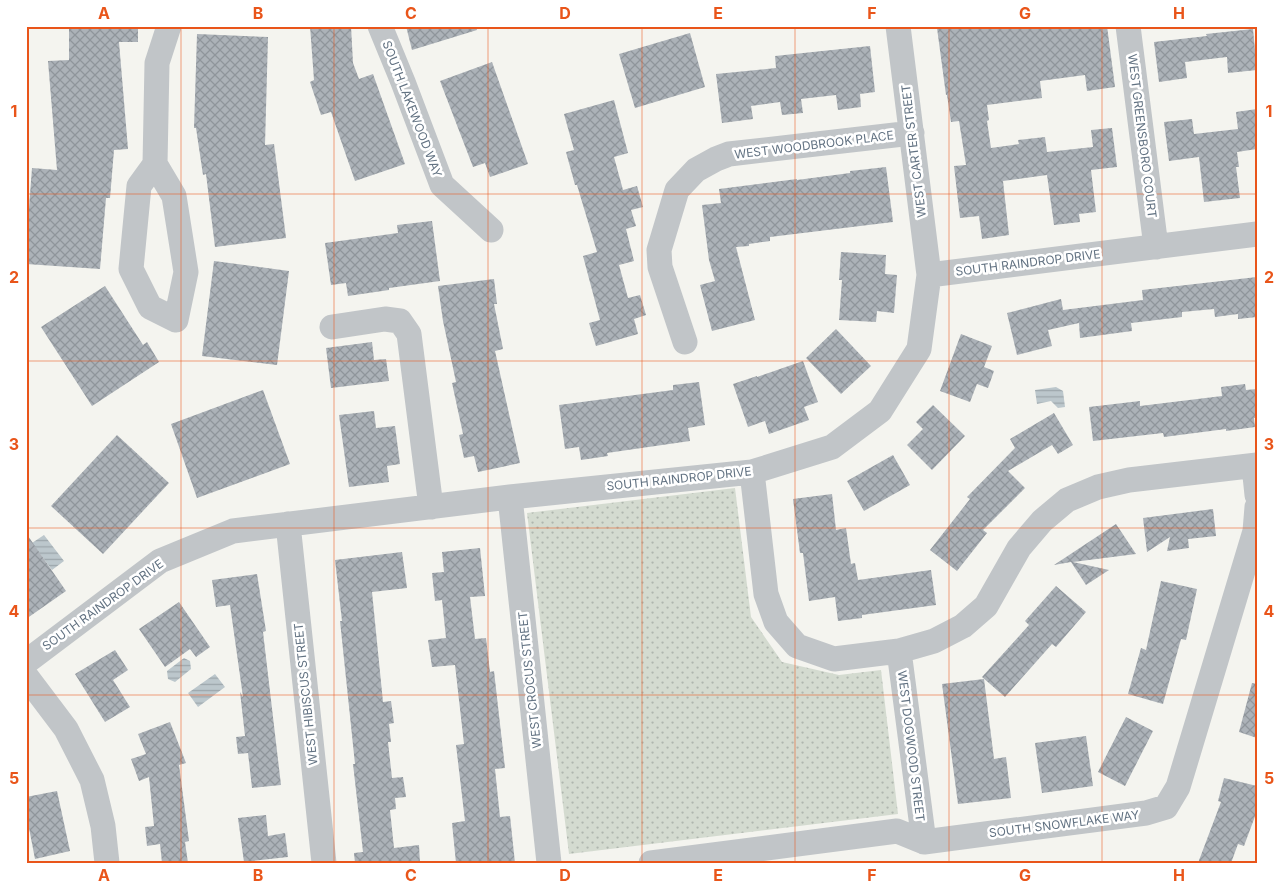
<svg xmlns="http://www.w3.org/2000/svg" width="1283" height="889" font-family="Inter,sans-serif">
<defs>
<pattern id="park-dots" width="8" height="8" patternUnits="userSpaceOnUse" patternTransform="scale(1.25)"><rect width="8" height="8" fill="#d4dbd0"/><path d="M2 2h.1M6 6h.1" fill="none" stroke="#afb6ae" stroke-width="1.8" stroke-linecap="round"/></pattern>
<pattern id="water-rules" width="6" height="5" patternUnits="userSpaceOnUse" patternTransform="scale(1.25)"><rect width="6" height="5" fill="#bcc7cc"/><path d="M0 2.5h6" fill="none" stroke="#9ca6ab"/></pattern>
<pattern id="building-cross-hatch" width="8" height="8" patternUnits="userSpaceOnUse" patternTransform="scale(1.25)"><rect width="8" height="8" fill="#acb2b8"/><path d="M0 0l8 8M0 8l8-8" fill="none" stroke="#8f959b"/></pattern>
</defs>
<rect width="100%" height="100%" fill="#f4f4ef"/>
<path fill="url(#park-dots)" d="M735,488L751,617L782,662L839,675L881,670L898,814L569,854L527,513Z"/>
<path fill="url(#water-rules)" d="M1056,387L1063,391L1065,407L1058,408L1051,401L1037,404L1035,390Z
M44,535L64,561L52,570L32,543Z
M184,658L190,661L191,669L175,682L168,679L167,671Z
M215,674L225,687L198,707L188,693Z"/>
<path fill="url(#building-cross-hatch)" d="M69,26H138V42H119L128,149L114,150L110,198H106L100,269L26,264V247L32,168L57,170L48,61L69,60Z
M310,26H351L353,63L359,79L373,74L405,164L355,181L331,112L321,115L310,82L314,80Z
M406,26H476L477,30L412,50Z
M950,26H1107L1115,87L1087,91L1085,75L1040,81L1042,98L987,105L989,120L987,121L991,148L1019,144L1018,140L1045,137L1047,152L1093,147L1091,130L1112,128L1117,167L1091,170L1096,212L1079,214L1080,222L1054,225L1047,175L1003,181L1009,235L982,239L979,216L960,218L954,166L966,165L959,121L951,122L947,95H946L937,28Z
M1253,29L1257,70L1228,73L1227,57L1185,62L1187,78L1159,82L1154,42L1207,36L1206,34Z
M690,33L705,87L635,108L619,54Z
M197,34L268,37L265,145L274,144L286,238L215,247L206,174L203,175L196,128H194Z
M870,46L875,92L860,94L861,107L838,110L836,95L801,99L803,113L782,115L780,102L751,106L753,119L722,123L716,74L776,68L775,56Z
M492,62L528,164L490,177L485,163L473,167L440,81Z
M614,100L628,153L614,157L623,190L637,186L643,207L631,210L636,226L626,229L634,261L619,265L628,298L640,295L646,315L634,319L638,334L596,346L589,323L600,320L583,256L597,252L577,185H575L566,152L574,150L564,114Z
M1257,109V149L1237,152L1239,167H1236L1240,198L1204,202L1199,157L1169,161L1164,122L1192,119L1194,134L1238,129L1236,112Z
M886,167L893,222L770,237V241L749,244V246L736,247L755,320L712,331L700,285L715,281L709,260L702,205L721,203L719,189L797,179V180L850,173V171Z
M432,221L440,281L389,288V290L348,296L346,283L331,285L325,243L398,233L397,225Z
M841,252L886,255L885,274L897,275L894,313L877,311L876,322L839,320L842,280H839Z
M214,261L289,271L277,365L202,356Z
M1257,277V317L1238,319V314L1215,317L1214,309L1182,312V317L1131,323L1132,331L1080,338L1079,323L1048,330L1052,346L1017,355L1007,313L1061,299L1063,310L1143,300L1142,290Z
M494,279L497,304H494L503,349L495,351L520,463L478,472L474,456L464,458L459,435L463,434L452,383L456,382L443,321L438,286Z
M105,286L143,345L147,342L159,362L92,406L41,327Z
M836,329L871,366L841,394L806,358Z
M961,334L992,346L984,367L994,371L988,388L977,384L970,402L940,391Z
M372,342L374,360L386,359L389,381L331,388L326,348Z
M803,361L818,402L804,407L809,420L769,434L765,421L748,427L733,384L757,376V377Z
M699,382L705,425L688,428L690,441L607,453L608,456L581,460L579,447L565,449L559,405L673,390V385Z
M1245,384L1246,390L1257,389V418H1254L1255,427L1226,431V429L1164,437L1163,433L1093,441L1089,407L1140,401V406L1222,396L1221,387Z
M263,390L290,464L197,498L171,424Z
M933,405L965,436L932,470L907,445L923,429L916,422Z
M374,411L376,428L395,426L400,464L387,466L389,482L349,487L339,415Z
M1054,413L1073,445L1058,454L1052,445L1008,471L1025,488L983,530L987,533L957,571L930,550L970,499L967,497L1015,448L1010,439Z
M117,435L169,483L103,554L51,506Z
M893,455L910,485L864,511L847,481Z
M832,494L836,530L846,528L851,564L855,563L858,580L931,570L936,605L862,615V618L838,621L835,597L809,601L803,553H800L793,499Z
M1213,509L1216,536L1188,539L1189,548L1167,551L1170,537L1147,552L1143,518Z
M1116,524L1136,554L1073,562L1109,570L1086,585L1071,562L1054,565Z
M26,533L66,591L26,619Z
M480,548L485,596L470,597L475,639L486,638L490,672L494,671L505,768L495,769L500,817L510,816L515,863H456L452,823L465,821L456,745L464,744L455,665L432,667L428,640L446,638L442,600L435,601L432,573L444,572L442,552Z
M402,552L407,588L372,592L383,702L391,701L394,723L389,724L391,742H388L392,778L403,777L406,797L395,798L396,809L390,810L394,848L419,845L420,863H355L354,853L363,852L353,764H355L340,621H342L335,560Z
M257,574L266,631L263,632L281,785L252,788L248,753L238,754L236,737L245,736L240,692L243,697L230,605L216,607L212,580Z
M1161,581L1197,589L1186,640L1181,639L1163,704L1128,694L1141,648L1146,650Z
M1056,586L1086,612L1056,647L1052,644L1005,697L982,677L1029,625L1025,621Z
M179,602L210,647L196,657L190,649L165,667L139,629Z
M115,650L128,670L113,680L130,707L105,722L75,674Z
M984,679L994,759L1006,757L1011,798L958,804L942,684Z
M1252,683L1257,684V738L1239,732Z
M1126,717L1153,731L1125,786L1098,772Z
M170,722L186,763L179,765L189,841L185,842L188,863H162L160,844L147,846L145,827L154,826L149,777L139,781L131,759L146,754L138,734Z
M1086,736L1093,786L1042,793L1035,743Z
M1224,778L1257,786V811L1244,846L1238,844L1231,863H1198L1221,802L1218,801Z
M57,791L70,851L35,859L29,828L26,829V797Z
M266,815L268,836L285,833L288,857L244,862L238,818Z"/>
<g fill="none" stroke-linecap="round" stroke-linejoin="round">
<path stroke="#c1c5c8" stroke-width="25" d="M380,26L403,82L442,185L491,230
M898,26L929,275
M1128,26L1156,247
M155,164L174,196L186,272L176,320L150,307L131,269L139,186Z
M155,164L157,63L169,26
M332,327L385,319L400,321L409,334L431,507
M685,342L660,267L659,250L677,190L696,170L716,159L729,154L912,133
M1254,466L1257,495
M752,472L766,594L776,622L797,646L834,659L899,651L934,641L963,626L986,606L1019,548L1042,521L1067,500L1098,487L1129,480L1257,465
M510,497L549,863
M288,524L324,863
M899,651L924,842
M26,662L160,561L233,531L510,497L752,472L832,447L880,411L919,349L929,275L1257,234
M26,676L66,729L92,780L103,826L107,863
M651,863L897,831L924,842L1146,813L1166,807L1178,787L1255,531L1257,507"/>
</g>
<path fill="none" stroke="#e9551a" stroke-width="1" stroke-opacity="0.55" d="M181,26V863M334,26V863M488,26V863M642,26V863M795,26V863M949,26V863M1102,26V863M26,194H1257M26,361H1257M26,528H1257M26,695H1257"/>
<g text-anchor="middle" stroke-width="5" stroke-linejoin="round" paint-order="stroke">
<g font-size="12" fill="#627282" stroke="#fff">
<text transform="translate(412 109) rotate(69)" y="4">SOUTH LAKEWOOD WAY</text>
<text transform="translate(1142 136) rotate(83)" y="4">WEST GREENSBORO COURT</text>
<text transform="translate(814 145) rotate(-7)" y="4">WEST WOODBROOK PLACE</text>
<text transform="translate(914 151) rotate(-97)" y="4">WEST CARTER STREET</text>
<text transform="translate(1028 263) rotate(-7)" y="4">SOUTH RAINDROP DRIVE</text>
<text transform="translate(679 479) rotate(-6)" y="4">SOUTH RAINDROP DRIVE</text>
<text transform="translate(103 605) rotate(-36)" y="4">SOUTH RAINDROP DRIVE</text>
<text transform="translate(530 680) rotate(-96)" y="4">WEST CROCUS STREET</text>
<text transform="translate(306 694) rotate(-96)" y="4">WEST HIBISCUS STREET</text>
<text transform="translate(911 746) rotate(83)" y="4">WEST DOGWOOD STREET</text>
<text transform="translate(1064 824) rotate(-7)" y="4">SOUTH SNOWFLAKE WAY</text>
</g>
</g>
<rect width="1283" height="889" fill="none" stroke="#ffffff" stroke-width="55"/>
<rect x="28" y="28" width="1228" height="834" fill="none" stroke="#e9551a" stroke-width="2"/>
<g font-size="16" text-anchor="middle" font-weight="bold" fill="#e9551a">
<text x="104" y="19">A</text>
<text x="258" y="19">B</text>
<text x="411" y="19">C</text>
<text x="565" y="19">D</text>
<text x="718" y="19">E</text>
<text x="872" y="19">F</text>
<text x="1025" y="19">G</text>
<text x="1179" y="19">H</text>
<text x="14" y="117">1</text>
<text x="1269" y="117">1</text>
<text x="14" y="283">2</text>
<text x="1269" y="283">2</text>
<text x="14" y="450">3</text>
<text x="1269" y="450">3</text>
<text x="14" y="617">4</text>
<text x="1269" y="617">4</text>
<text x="14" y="784">5</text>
<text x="1269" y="784">5</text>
<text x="104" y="881">A</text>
<text x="258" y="881">B</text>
<text x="411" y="881">C</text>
<text x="565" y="881">D</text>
<text x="718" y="881">E</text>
<text x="872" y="881">F</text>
<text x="1025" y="881">G</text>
<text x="1179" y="881">H</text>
</g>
</svg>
